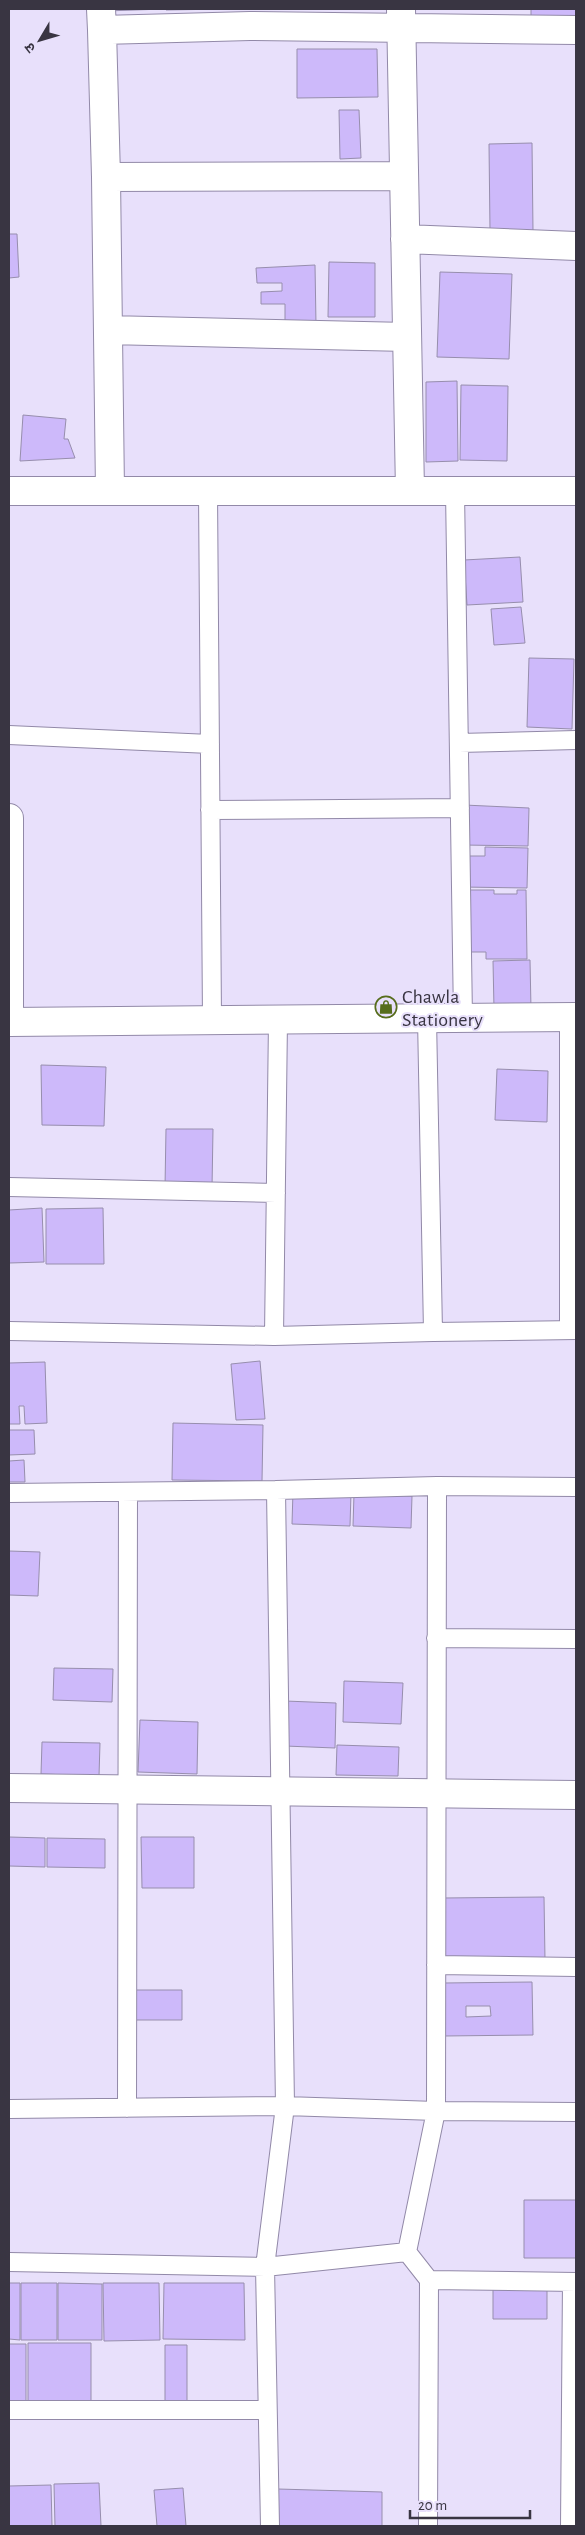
<svg xmlns="http://www.w3.org/2000/svg" width="585" height="2535" font-family="'Alegreya Sans','Noto Sans Devanagari',sans-serif">
<rect width="100%" height="100%" fill="#e8e0fb"/>
<path fill="#cdb9fa" stroke="#978ead" fill-rule="evenodd" d="M105,9H164L105,11Z
M166,9H225L166,10Z
M531,9H576V17L531,16Z
M297,49H377L378,97L297,98Z
M339,110H359L361,158L340,159Z
M532,143L533,231H490L489,144Z
M9,234H17L19,277L9,278Z
M329,262L375,263V317H328Z
M315,265L316,324L285,325V304H261V292L282,291V283H257L256,268Z
M440,272L512,274L509,359L437,357Z
M457,381L458,461L426,462V382Z
M461,385L508,386L507,461L460,460Z
M23,415L66,419L64,439H68L75,458L20,461Z
M520,557L523,602L467,605L464,560Z
M521,607L525,643L494,645L491,609Z
M529,658L574,659L572,729L527,727Z
M464,805L529,808L528,846L463,845Z
M485,847L528,848L527,888L462,887L463,856H485Z
M463,890H494V894H517V890H526L527,959H486V952H463Z
M530,960L531,1009H494L493,961Z
M41,1065L106,1067L104,1126L42,1125Z
M497,1069L548,1071L547,1122L495,1120Z
M166,1129H213L212,1188L165,1187Z
M42,1208L44,1262L9,1263V1210Z
M103,1208L104,1264H46V1209Z
M260,1361L265,1419L236,1420L231,1364Z
M45,1362L47,1423L25,1424L24,1406H19L20,1424H9V1363Z
M173,1423L263,1425L262,1481L172,1480Z
M9,1430H34L35,1454L9,1455Z
M24,1460L25,1482H9V1461Z
M293,1491L351,1493L350,1526L292,1524Z
M354,1494L412,1496L411,1528L353,1526Z
M9,1551L40,1552L38,1596L9,1595Z
M54,1668L113,1669L112,1702L53,1700Z
M344,1681L403,1683L401,1724L343,1722Z
M285,1701L336,1703L335,1748L285,1746Z
M140,1720L198,1722L197,1774L138,1772Z
M42,1742L100,1743L99,1776L41,1774Z
M337,1745L399,1747L398,1776L336,1775Z
M9,1837L45,1838V1867L9,1866Z
M141,1837H194V1888H142Z
M47,1838L105,1839V1868L47,1867Z
M544,1897L545,1960H444L443,1898Z
M532,1982L533,2035L444,2036L443,1983ZM466,2006H490L491,2016L466,2017Z
M129,1990H182V2020H129Z
M524,2200H576V2258H524Z
M9,2283H20V2340L9,2339Z
M21,2283H57V2340H21Z
M58,2283L102,2284V2340H58Z
M103,2283H159L160,2340L104,2341Z
M164,2283H244L245,2340L163,2339Z
M493,2287L547,2288V2319H493Z
M28,2343H91V2405L28,2404Z
M9,2344H26V2404L9,2403Z
M165,2345H187V2401H165Z
M99,2483L101,2526H55L54,2484Z
M51,2485L52,2526H9V2486Z
M183,2488L186,2526H157L154,2490Z
M278,2489L382,2492V2526H277Z"/>
<g fill="none" stroke-linecap="round" stroke-linejoin="round">
<g stroke="#9289a8" stroke-width="20">
<path id="lane" d="M208,491L212,1020
M455,491L463,1018
M9,735L210,744
M459,743L576,740
M210,810L460,808
M569,1017V1330
M427,1018L433,1332L576,1330
M9,1187L276,1193
M9,1331L274,1336L278,1020
M274,1336L433,1332
M576,1487L437,1486L436,2111L576,2112
M276,1490L437,1486
M9,1493L276,1490L285,2106L9,2109
M436,1638L576,1639
M436,1965L576,1967
M127,2108L128,1492
M407,2252L265,2267L285,2106L436,2111L407,2252L429,2280
M9,2262L265,2267L270,2526
M9,2410H267
M428,2526L429,2280L576,2282
M570,2526L572,2282"/>
</g>
<g stroke="#9289a8" stroke-width="30">
<path id="street" d="M101,9L102,30L250,26L576,30
M401,9L410,491
M102,30L106,177
M405,239L576,246
M108,330L407,337
M9,491H576
M110,491L106,177L404,176
M9,818V1022
M9,1022L576,1017
M9,1788L576,1795"/>
</g>
<use href="#lane" stroke="#fff" stroke-width="18"/>
<use href="#street" stroke="#fff" stroke-width="28"/>
</g>
<defs>
<g id="shop-ring" transform="scale(1.125)"><circle r="9.5" fill="#e8e0fb" stroke="#576d1c" stroke-width="1.5"/><path d="M-5-2.5h2.3a2.7 3.5 0 0 1 5.4 0H5L5.5 6h-11ZM-1.5-2.5h3a1.5 2.3 0 0 0-3 0Z" fill="#576d1c"/></g>
</defs>
<g fill-rule="evenodd">
<use href="#shop-ring" x="386" y="1007"/>
</g>
<g text-anchor="middle" stroke-width="4" stroke-linejoin="round" paint-order="stroke">
<g font-size="20" fill="#393542" stroke="#e8e0fb" text-anchor="start">
<text x="402" y="1003">Chawla<tspan x="402" dy="23">Stationery</tspan></text>
</g>
</g>
<rect width="585" height="2535" fill="none" stroke="#393542" stroke-width="20"/>
<g transform="translate(40 40) rotate(232)" stroke="#e8e0fb" stroke-width="4" paint-order="stroke">
<path d="M0-4L9 19L0 12L-9 19Z" fill="#393542"/>
<text y="-8" font-size="14" font-weight="bold" text-anchor="middle" fill="#393542">उ</text>
</g>
<path d="M410 2510v8h120v-8" fill="none" stroke="#393542" stroke-width="2.5"/>
<text x="418" y="2510" font-size="15" fill="#393542" stroke="#e8e0fb" stroke-width="4" paint-order="stroke">20 m</text>
</svg>
